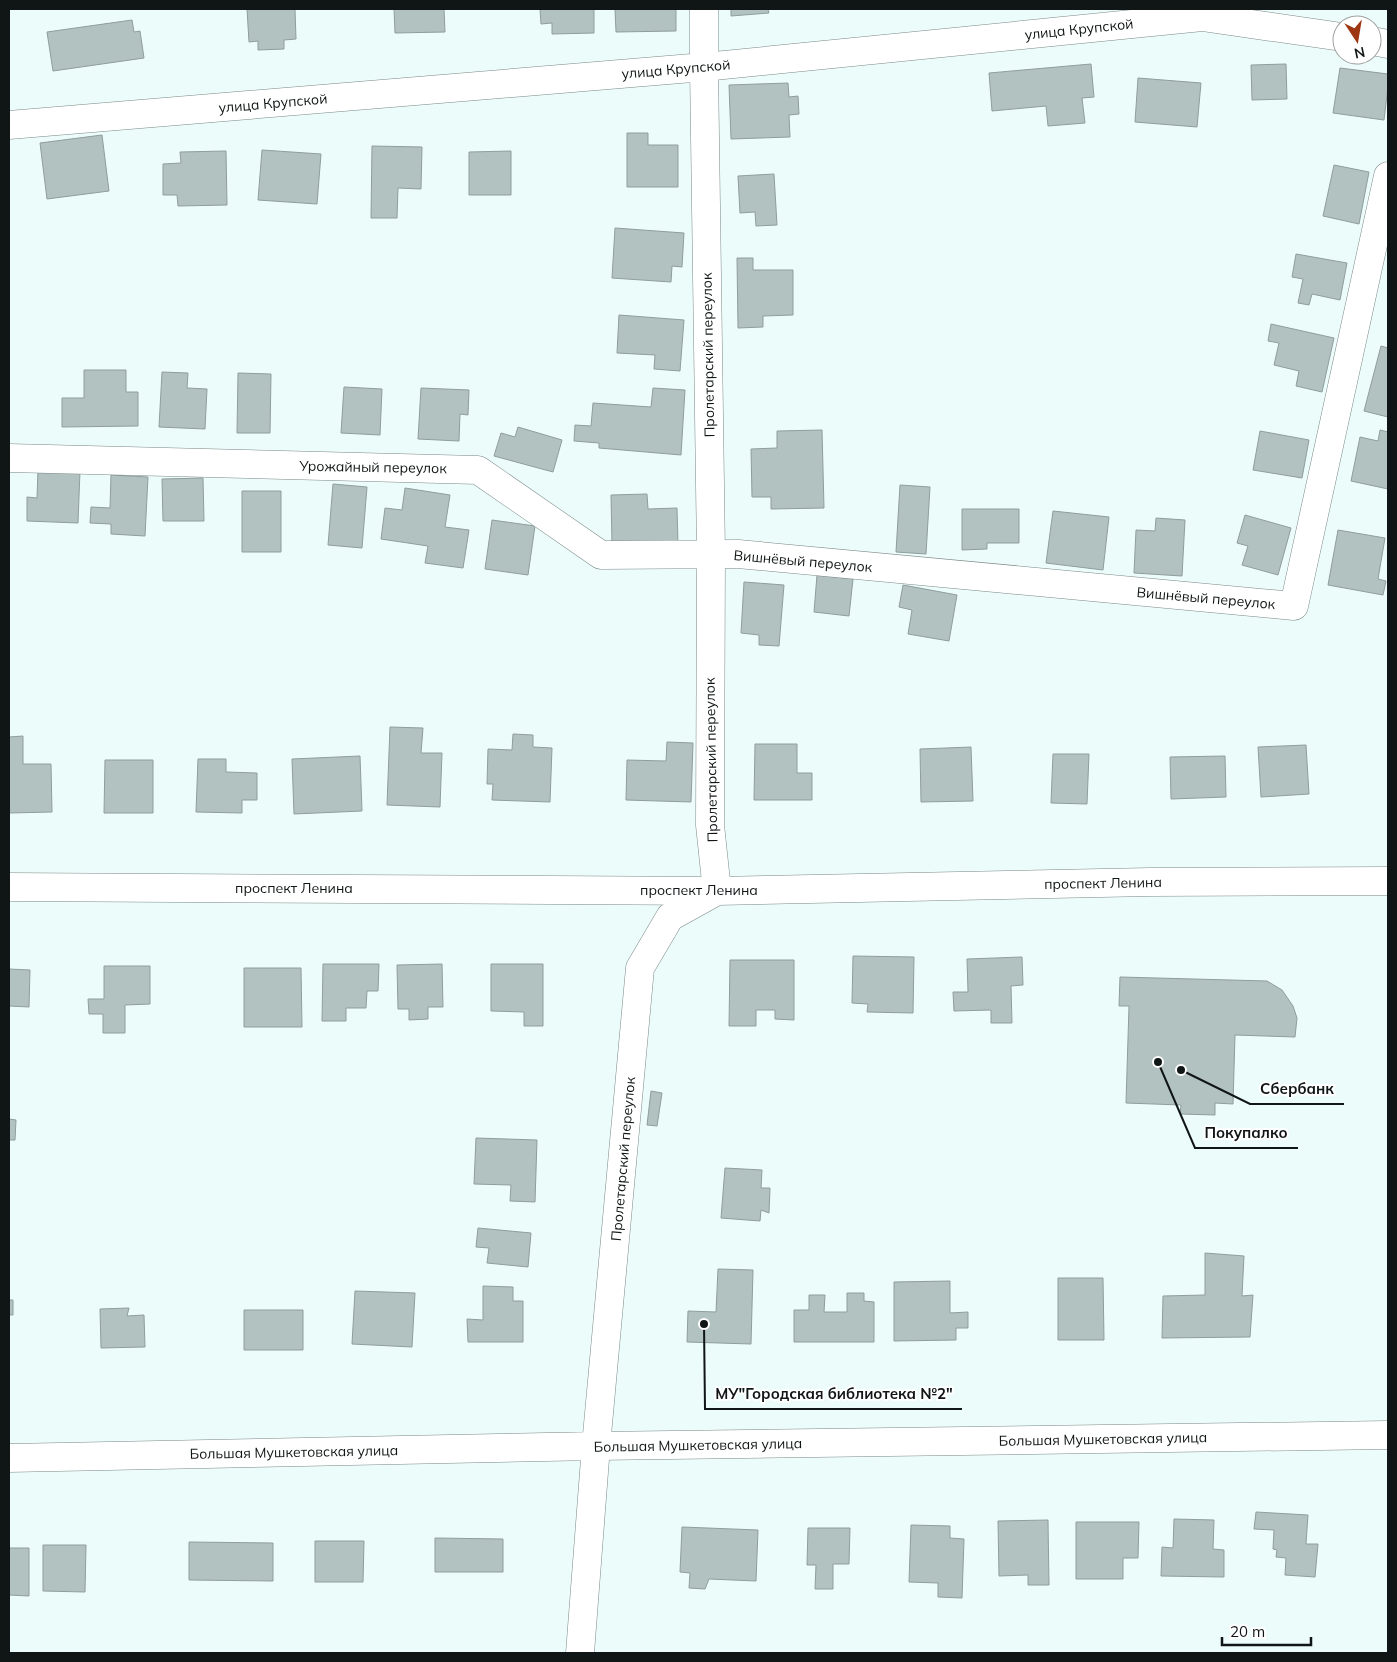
<svg xmlns="http://www.w3.org/2000/svg" width="1397" height="1662" font-family="Mulish,sans-serif">
<rect width="100%" height="100%" fill="#ecfcfa"/>
<path fill="#b2c2c0" stroke="#8f9e9c" d="M247,9H295L296,39L284,40V49L258,50V41L249,42Z
M394,9H444L445,32L395,33Z
M540,9H594V33L552,34V23L541,24Z
M615,9H676V31L616,32Z
M731,9H768L769,13L731,16Z
M132,20L134,32L140,31L144,58L53,71L47,32Z
M1091,64L1094,97L1082,98L1085,123L1048,126L1046,106L992,111L989,73Z
M1286,64L1287,99L1252,100L1251,65Z
M1340,68L1388,74V87L1384,120L1333,113Z
M1138,78L1201,83L1197,127L1135,122Z
M788,83L789,97L798,96L799,114L789,115L790,137L731,139L729,85Z
M627,133H648V145H678V187H627Z
M102,135L109,191L47,199L40,143Z
M372,146L422,147L421,189L398,188L397,218H371Z
M262,150L321,154L317,204L258,200Z
M226,151L227,205L178,206L177,195H163V164L181,163L180,152Z
M511,151V195H469V152Z
M1334,165L1369,172L1359,224L1323,216Z
M774,174L777,225L756,226L755,212L740,213L738,176Z
M615,228L684,233L682,267L672,266L671,282L612,278Z
M1296,254L1347,263L1340,300L1312,294L1309,305L1298,303L1303,279L1292,277Z
M737,258H753V270H793V315L763,316V327L738,328Z
M619,315L684,320L680,371L654,369L655,355L617,353Z
M1271,324L1334,338L1322,392L1296,386L1299,371L1274,365L1279,343L1268,341Z
M1381,346L1388,348V417L1364,411Z
M84,370H126V392H138V426L62,427V398H84Z
M162,372L188,373L187,388L207,389L205,429L159,427Z
M238,373L271,374L270,433H237Z
M344,387L382,389L380,435L341,433Z
M421,388L469,390L468,415L460,414L459,441L418,439Z
M653,388L685,390L681,455L599,448V443L574,441L575,425L591,426L593,403L651,407Z
M518,427L562,440L553,472L494,456L501,433L515,437Z
M822,430L824,508L771,509V497H752L751,449L777,448V431Z
M1380,430L1388,432V489L1351,481L1360,437L1378,441Z
M1260,431L1309,440L1302,478L1253,470Z
M38,470L80,471L78,523L27,521V497L37,498Z
M111,475L148,477L145,536L111,534V524L90,523L91,507L110,508Z
M203,478L204,521H163L162,479Z
M333,484L367,487L362,548L328,545Z
M900,485L930,487L926,554L896,552Z
M405,488L450,495L445,527L469,530L463,568L425,563L428,546L381,539L385,508L402,510Z
M242,491H281V552H242Z
M647,494L648,509L677,508L678,543L612,544L611,495Z
M962,509H1019V543H987V549L962,550Z
M1053,511L1109,517L1103,570L1046,563Z
M1245,515L1291,528L1278,575L1242,565L1248,546L1237,543Z
M1156,518L1185,520L1182,576L1134,573L1136,530L1155,531Z
M492,520L535,526L528,575L485,569Z
M1338,530L1385,538L1378,579L1386,581L1383,595L1328,585Z
M817,575L853,579L849,616L814,612Z
M744,582L784,585L779,646L759,645V635L741,633Z
M903,585L957,595L949,641L908,634L912,610L899,607Z
M390,727L423,728L421,753H442L440,807L387,805Z
M513,734L533,735V747L552,748L550,802L492,800L493,784H487L488,749L512,750Z
M23,736V764H51L52,812L9,813V737Z
M667,742L693,743L691,802L626,800L627,760L666,761Z
M755,744H797V773H812V800H754Z
M1306,745L1309,794L1261,797L1258,747Z
M971,747L973,801L921,802L920,749Z
M1053,754H1089L1087,804L1051,803Z
M360,756L362,811L294,814L292,759Z
M1225,756L1226,797L1171,799L1170,757Z
M198,759H226V772L257,773V800H242V813L196,812Z
M105,760H153V813H104Z
M853,956L914,957L913,1013L867,1012L868,1004L852,1003Z
M1022,957L1023,985L1011,986L1012,1023H991V1010L954,1011L953,992H968L967,959Z
M730,960H794V1020L775,1019V1010H756V1026H729Z
M323,964H379L378,991H367L366,1008H346V1021H322Z
M442,964L443,1007H428V1019L409,1020V1009H398L397,965Z
M491,964H543V1026H524V1012L491,1011Z
M104,966H150V1004L125,1005V1033H103V1014H89L88,999H104Z
M244,968H301L302,1027H244Z
M9,969L30,970L29,1007L9,1006Z
M1120,977L1267,981L1282,990L1293,1006L1297,1018L1295,1037L1235,1035L1233,1104L1215,1103V1115L1180,1114L1181,1105L1126,1103L1129,1006H1119Z
M651,1091L662,1093L657,1126L647,1125Z
M9,1119L16,1120L15,1140H9Z
M476,1138L537,1140L535,1202L510,1201L511,1185L474,1184Z
M725,1168L762,1170L761,1188H770L769,1213L761,1210L760,1221L721,1218Z
M478,1228L531,1233L528,1267L487,1263L489,1248L476,1247Z
M1205,1253L1244,1256L1242,1296L1253,1295L1250,1337L1162,1338L1163,1296L1205,1295Z
M718,1269L753,1270L751,1344L687,1342L688,1311L716,1312Z
M1058,1278H1103L1104,1340H1058Z
M950,1281V1313L968,1312V1328H956V1340L894,1341V1282Z
M483,1286L513,1287V1301H523V1342H468L467,1319L483,1320Z
M355,1291L415,1293L412,1347L352,1344Z
M847,1293H864V1301L874,1302V1342H794V1310H809V1295H825L824,1312H847Z
M9,1300H13V1315H9Z
M129,1308L127,1316L144,1315L145,1347L101,1348L100,1309Z
M244,1310H303V1350H244Z
M1256,1512L1308,1515L1306,1544H1318L1315,1577L1285,1575L1286,1558L1276,1557L1277,1550L1273,1549L1274,1530L1254,1529Z
M1174,1519L1214,1520L1213,1549L1224,1550V1577L1161,1576L1162,1547L1173,1548Z
M1048,1520L1049,1585H1028V1575L999,1576L998,1521Z
M1076,1522H1139L1138,1558H1123V1579H1076Z
M911,1525L950,1526V1538L964,1539L962,1598L938,1597V1583L909,1582Z
M682,1527L758,1530L756,1581L709,1579L705,1589L689,1588L690,1573L680,1572Z
M808,1528H850L849,1564H833V1589H815L816,1565H807Z
M435,1538L503,1539V1572H435Z
M315,1541H364L363,1582H315Z
M189,1542L273,1543V1581L189,1580Z
M43,1545H86L85,1592L43,1591Z
M9,1548H29V1596L9,1595Z"/>
<g fill="none" stroke-linecap="round" stroke-linejoin="round">
<g stroke="#7b8988" stroke-width="29">
<path id="minor" d="M1372,41L1388,44
M9,125L704,67L1202,17L1342,37
M9,458L478,470L601,555L738,554L1294,606L1388,176
M9,887L717,891L710,825L711,554L704,67V9
M596,1446L1388,1435"/>
</g>
<g stroke="#7b8988" stroke-width="29">
<path id="major" d="M9,1458L596,1446
M580,1653L596,1446L640,968L670,917L717,891L1150,882L1388,881"/>
</g>
<use href="#minor" stroke="#fff" stroke-width="28"/>
<use href="#major" stroke="#fff" stroke-width="28"/>
</g>
<g text-anchor="middle" stroke-width="4" stroke-linejoin="round" paint-order="stroke">
<g font-size="14" fill="#101515" stroke="#fff">
<text transform="translate(1079 29) rotate(-6)" y="5">улица Крупской</text>
<text transform="translate(676 69) rotate(-5)" y="5">улица Крупской</text>
<text transform="translate(273 103) rotate(-5)" y="5">улица Крупской</text>
<text transform="translate(708 355) rotate(-91)" y="5">Пролетарский переулок</text>
<text transform="translate(373 467) rotate(1)" y="5">Урожайный переулок</text>
<text transform="translate(803 561) rotate(5)" y="5">Вишнёвый переулок</text>
<text transform="translate(1206 598) rotate(5)" y="5">Вишнёвый переулок</text>
<text transform="translate(711 760) rotate(-91)" y="5">Пролетарский переулок</text>
<text transform="translate(1103 883) rotate(-1)" y="5">проспект Ленина</text>
<text x="294" y="893">проспект Ленина</text>
<text x="699" y="895">проспект Ленина</text>
<text transform="translate(623 1159) rotate(-85)" y="5">Пролетарский переулок</text>
<text transform="translate(1103 1439) rotate(-1)" y="5">Большая Мушкетовская улица</text>
<text transform="translate(698 1445) rotate(-1)" y="5">Большая Мушкетовская улица</text>
<text transform="translate(294 1452) rotate(-1)" y="5">Большая Мушкетовская улица</text>
</g>
</g>
<path fill="none" stroke="#101515" stroke-width="2" d="M1181 1070L1250 1104H1344M1158 1062L1195 1148H1298M704 1324L705 1409H962"/>
<g fill="#101515" stroke="#fff" stroke-width="2">
<circle cx="1181" cy="1070" r="5"/>
<circle cx="1158" cy="1062" r="5"/>
<circle cx="704" cy="1324" r="5"/>
</g>
<g font-size="15" text-anchor="middle" font-weight="bold" fill="#101515" stroke="#fff" stroke-width="4" stroke-linejoin="round" paint-order="stroke">
<text x="1297" y="1094">Сбербанк</text>
<text x="1246" y="1138">Покупалко</text>
<text x="834" y="1399">МУ"Городская библиотека №2"</text>
</g>
<rect width="1397" height="1662" fill="none" stroke="#101515" stroke-width="20"/>
<g transform="translate(1357 40) rotate(168)"><circle r="24" fill="#ffffff" stroke="#9fa1a1"/>
<path d="M0-4L9 19L0 12L-9 19Z" fill="#9d3711"/>
<text y="-8" font-size="14" font-weight="bold" text-anchor="middle" fill="#101515">N</text>
</g>
<path d="M1222 1637v8h89v-8" fill="none" stroke="#101515" stroke-width="2.5"/>
<text x="1230" y="1637" font-size="15" fill="#101515" stroke="#ffffff" stroke-width="4" paint-order="stroke">20 m</text>
</svg>
